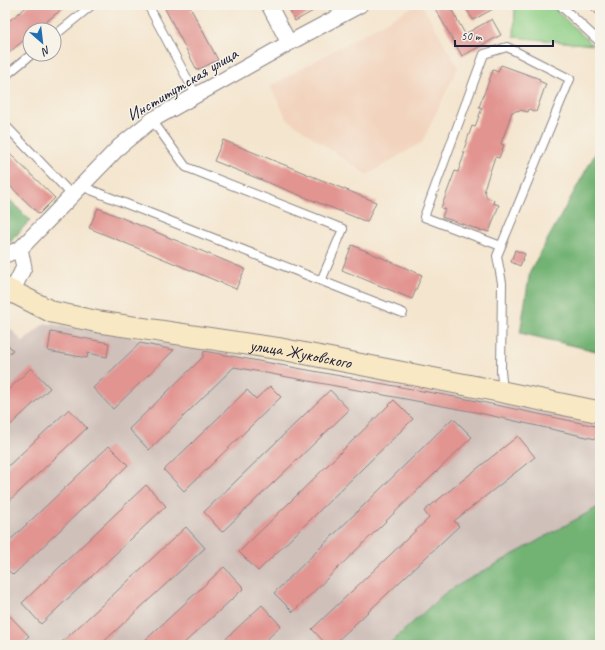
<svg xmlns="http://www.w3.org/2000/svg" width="605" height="650" font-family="Caveat,sans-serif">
<rect width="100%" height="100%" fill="#f7f3e8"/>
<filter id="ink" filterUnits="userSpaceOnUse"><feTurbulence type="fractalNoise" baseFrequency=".025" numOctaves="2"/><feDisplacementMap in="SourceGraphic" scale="8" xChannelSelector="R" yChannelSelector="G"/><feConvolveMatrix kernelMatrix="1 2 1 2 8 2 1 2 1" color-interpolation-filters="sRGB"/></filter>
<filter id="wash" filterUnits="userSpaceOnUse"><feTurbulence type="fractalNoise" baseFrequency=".012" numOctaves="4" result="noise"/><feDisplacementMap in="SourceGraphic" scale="16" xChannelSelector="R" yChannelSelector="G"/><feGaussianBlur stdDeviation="0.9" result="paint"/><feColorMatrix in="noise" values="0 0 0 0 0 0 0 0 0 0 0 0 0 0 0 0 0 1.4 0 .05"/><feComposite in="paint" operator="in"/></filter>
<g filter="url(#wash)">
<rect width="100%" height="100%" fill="#f4e5ce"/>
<path fill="#f2d4be" d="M416,5H422L458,67L422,142L367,175L287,119L270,86Z"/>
<path fill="#cfc0ba" d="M5,323L23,342L45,323L152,340L493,401L600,423V506L446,592L388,645H5Z"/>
<path fill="#8ecf86" stroke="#587860" d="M515,5H550L593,45L514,37Z"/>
<path fill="#72b273" stroke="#4a6a57" d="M600,145V352L520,333L530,271Z
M5,195L30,220L5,248Z
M600,506V645H388L446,592Z"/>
<g id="blocks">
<path fill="#e29491" d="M29,5H67L36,30H30V35L5,56V24Z
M163,5H189L218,60L197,70Z
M287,5H324L295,21Z
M433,5H449L465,34L492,19L501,35L462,56Z
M464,5H492L493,9L473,20Z
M587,5H600V10L596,14Z
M501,65L540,79L539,81L546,84L536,112L529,109L528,112L520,110L512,112L501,144L504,145L499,158L495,157L484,189L487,198L494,200L493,203L499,205L489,232L483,230L482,231L442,217L445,209L441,208L455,171L458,172L465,152H463L472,126L475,127L482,108L479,107L493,70L498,72Z
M223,140L376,202L367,222L214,161Z
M5,149L55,198L39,214L5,181Z
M98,208L245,269L236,289L89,228Z
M352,245L422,275L412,299L342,270Z
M515,250L525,254L520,266L511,262Z
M51,332L109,343L107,357L88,353L87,358L48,351Z
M5,342L13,350L5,357Z
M140,343L174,350L113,409L93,388Z
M204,351L477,401L600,427V440L475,412L234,367L149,450L129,429L203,357Z
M31,368L50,388L5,430V393Z
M270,386L281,397L184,491L164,470L247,390L256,399Z
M330,390L349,410L222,532L204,512Z
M394,400L413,419L258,571L239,552Z
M69,409L87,428L5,505V469Z
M453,418L472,437L293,612L274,593Z
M518,436L535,457L454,521L459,526L333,645H327L312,629L429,518L424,511Z
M109,446L128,465L13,575L5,567V545Z
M146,485L166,506L41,624L22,603Z
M186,527L205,548L100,645H61L60,644Z
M224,567L244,588L182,645H140Z
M262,605L281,626L261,645H219Z
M9,615L29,636L19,645H5V619Z"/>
</g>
</g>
<g filter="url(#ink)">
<use href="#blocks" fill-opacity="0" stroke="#8b8484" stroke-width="1"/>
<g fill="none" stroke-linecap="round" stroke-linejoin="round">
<g stroke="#8b8484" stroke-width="10">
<path id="lane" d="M148,5L196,95
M560,5L600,42
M54,36L92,5
M5,76L32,54
M152,120L186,167L343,229L321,281
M5,125L72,195
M81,186L403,313
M501,246L424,217L484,54L507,47L570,79L497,256L502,283L501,371L503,392"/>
</g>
<g stroke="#8b8484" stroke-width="17">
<path id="street" d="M269,5L289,43
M5,255L20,249L120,146L152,120L289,43L360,5
M12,292L24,267L20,249"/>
</g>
<g stroke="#8b8484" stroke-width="23">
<g id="secondary">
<path id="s1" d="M5,288L52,312L99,322L281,349L503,392L600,412"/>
</g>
</g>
<use href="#lane" stroke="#fff" stroke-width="8"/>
<use href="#street" stroke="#fff" stroke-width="15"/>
<use href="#secondary" stroke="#f8e8c3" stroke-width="21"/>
</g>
</g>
<g text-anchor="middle" stroke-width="3" stroke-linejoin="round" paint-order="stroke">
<g font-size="17" fill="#22223b" stroke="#f7f3e8">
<text transform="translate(182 84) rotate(-31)" y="6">Институтская улица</text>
<text dy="6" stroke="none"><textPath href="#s1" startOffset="305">улица Жуковского</textPath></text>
</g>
</g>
<rect width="605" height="650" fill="none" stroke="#f7f3e8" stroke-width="20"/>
<g transform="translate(42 42) rotate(152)"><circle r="19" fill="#f7f3e8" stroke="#a29fa3"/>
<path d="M0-3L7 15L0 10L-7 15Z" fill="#1f6fb2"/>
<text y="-6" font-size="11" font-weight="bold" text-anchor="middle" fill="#22223b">N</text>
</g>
<path d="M455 40v6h98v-6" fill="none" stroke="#22223b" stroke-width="2"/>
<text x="461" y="40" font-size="12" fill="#22223b" stroke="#f7f3e8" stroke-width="3" paint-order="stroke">50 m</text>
</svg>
